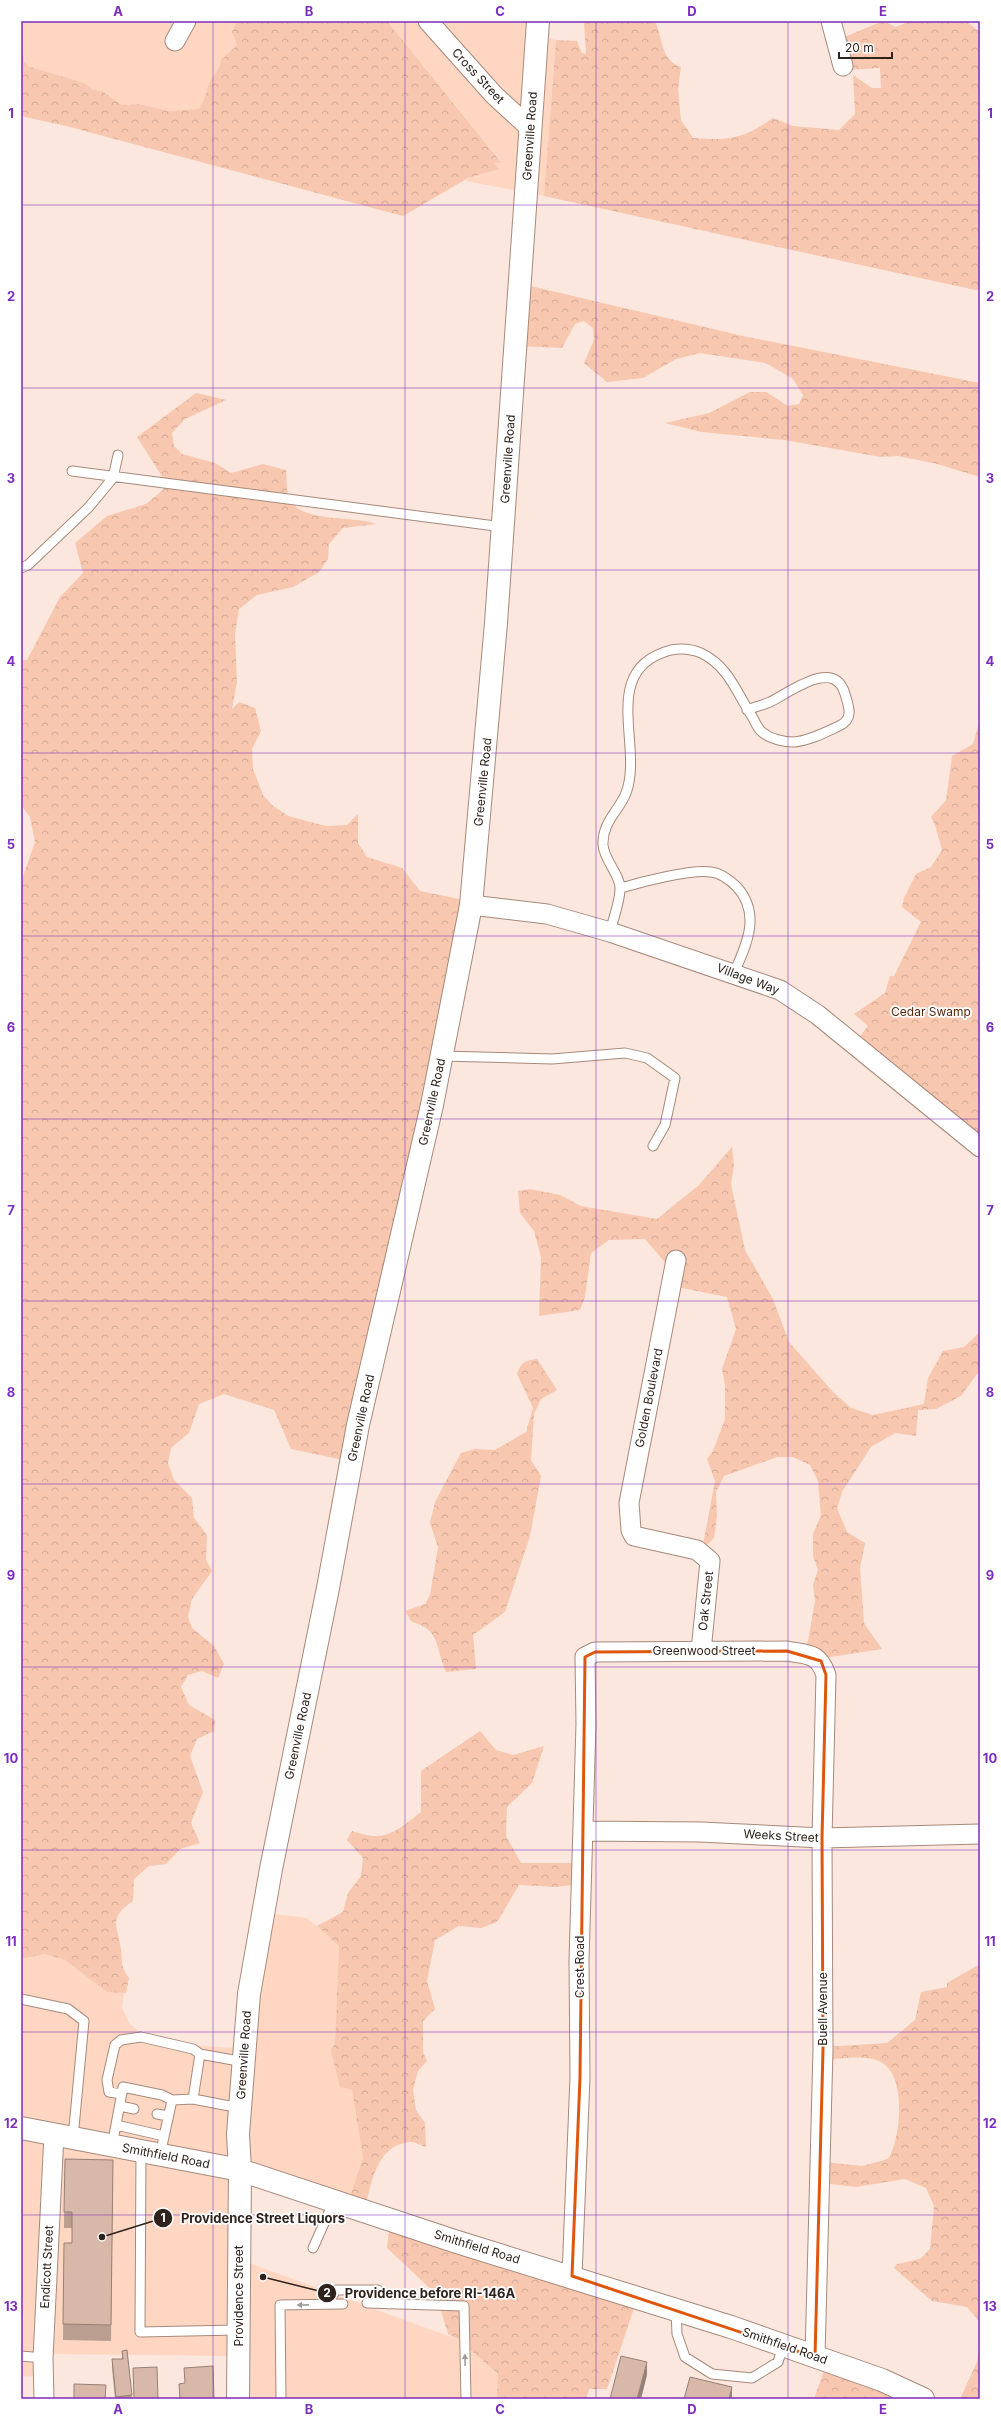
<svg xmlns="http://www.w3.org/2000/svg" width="1001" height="2420" font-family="Inter,sans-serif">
<defs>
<pattern id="forest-crowns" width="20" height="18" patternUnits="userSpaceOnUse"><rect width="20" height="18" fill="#f7c7af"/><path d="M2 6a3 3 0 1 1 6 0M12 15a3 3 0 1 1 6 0" fill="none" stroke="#d4ab96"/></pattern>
</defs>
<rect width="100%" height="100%" fill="#fbe7dd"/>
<path fill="#fed6c2" d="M21,21H237L232,32L237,45L221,60V68L210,82L207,97L199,109L168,111L140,104L122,105L102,91L92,89L84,83L28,66L24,61L21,50Z
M387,21H539V36L556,40L544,196L466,181L468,178L498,169L492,163L501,161Z
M265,1913L307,1918L339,1945L335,2043L331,2051L352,2090L363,2158L347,2206L247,2175L241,2260L459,2340L498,2374V2399H230V2356L49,2354L47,2377L21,2376V1959L45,1954L65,1960L107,1992H124L122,2008L129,2023L140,2033L191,2045L231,2048L241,2042Z"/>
<path fill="url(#forest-crowns)" d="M237,21H387L501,162L493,163L499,169L468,178L403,216L66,126L21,116L22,50L24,61L28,66L84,83L92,89L102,91L122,105L140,104L168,111L199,109C207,97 205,93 210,82C214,73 220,71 221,60L237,45L232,32Z
M584,21H655C663,38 660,60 681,67L678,89L681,120L693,138C729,141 743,139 773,118L793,126L839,130L855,114L853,75L872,88H881L880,68L846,70L837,40L883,21L896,27L910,21H966L980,32V291L544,196L556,40L577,41L582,53L586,54Z
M522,284L743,336L980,383V477L937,464L898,456L881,457L784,440L701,432L665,423L709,413L750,392H766L788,406L799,404L803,395L793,379L766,363L700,353L676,359L643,378L607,382L584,363L594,340L593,328L584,321L575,324L562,348L516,346Z
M196,393L226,400L185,419L172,433L174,446L182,454L215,463L231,473L263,464L286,470C287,479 286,490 289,498C300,524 355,515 376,524L343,528L329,544L328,559L319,572L293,587L257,595L239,609L235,634L237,682L232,709L239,702L255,708L261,731L252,749L253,769L263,795L272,805L288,816L326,826L347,825L358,814V843L367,857L402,868L420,891L464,900L348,1461L291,1449L274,1410L224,1394L199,1404L189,1433L171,1448L168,1463L174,1480L192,1498L194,1518L207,1535L206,1560L212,1571L192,1599L188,1617L192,1628L214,1646L224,1664L218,1678L202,1671L188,1675L181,1687L189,1705L215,1720L214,1731L197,1739L190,1756L203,1792L191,1823L200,1843L180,1849L166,1864L149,1866L134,1879L133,1901C108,1918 117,1925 121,1949C123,1963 119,1964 129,1978L126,1993L107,1992L65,1960L45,1954L21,1959V882L35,842L30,817L21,805V660H27L60,597L83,573L75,543L107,516L146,504L163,490V478L137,437Z
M978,696L980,697V1141L857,1040L868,1026L854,1014L885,993L890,976H894L921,922L902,907L904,898L916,874L931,867L942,850L935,825L931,817L946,800L952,756L973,744L979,723Z
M732,1147L734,1165L731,1184L745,1250L773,1299L789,1342L833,1392L851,1408L873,1415L924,1404L928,1378L943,1351L964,1347L980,1332V1370L961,1396L936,1409L918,1410L916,1436L895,1433L871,1447L842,1492L837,1508L847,1532L865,1543L860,1568L864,1623L882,1649L812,1660L805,1658L815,1601L813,1585L818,1570L813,1556V1534L821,1515L818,1481L810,1465L793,1457H777L724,1476L716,1492L717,1516L714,1538L702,1550L715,1481L707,1459L713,1451L725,1419V1385L722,1369L736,1329L727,1297L677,1287L674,1273L645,1239L609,1240L591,1253L585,1297L580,1310L539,1316L541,1257L534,1231L520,1213L518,1191L530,1189L560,1195L581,1206L657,1219L699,1185Z
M537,1359L557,1390L541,1399L534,1414L531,1460L541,1476L530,1536L505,1612L473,1635L476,1669L446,1672C435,1648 441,1629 412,1622L405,1611L425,1604L430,1595L438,1547L430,1523L435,1502L461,1453L475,1449L495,1450L526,1432L533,1408L517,1374C521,1362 525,1361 537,1359Z
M480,1731L496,1750L513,1755L544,1746L532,1783L507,1807L506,1836L521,1863H582V1884L555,1887L519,1885L497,1922L481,1928L459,1926L435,1940L427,1981L435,2009L423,2021V2052L427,2061L418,2071L413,2090L416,2110L425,2123L426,2147C421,2146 414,2141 409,2142C375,2146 371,2186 364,2212L347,2206L363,2158L352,2090L340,2087L331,2051L335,2043L339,1946L317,1926L343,1912L348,1893L361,1876L363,1858L347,1840L352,1831C386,1843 395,1832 421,1812V1771Z
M980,1964V2322L967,2307L932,2301L894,2268L897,2264L920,2259L930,2249L934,2206L926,2188L905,2179L856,2187L821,2183L824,2162L862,2166L888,2159C901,2138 907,2076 881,2062C866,2054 840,2059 824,2060V2047L887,2043L915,2020L921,1992L947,1987V1983Z
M390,2223L636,2302L607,2389H589L586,2399H497L498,2374L459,2340L448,2334L436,2294L387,2248Z
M980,2337V2399H960L977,2362Z
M826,2365L920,2399H814Z"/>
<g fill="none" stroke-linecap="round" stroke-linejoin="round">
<g stroke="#a7897a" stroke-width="11">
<path id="lane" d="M72,471L503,527
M21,568L28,565L88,508L113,478L118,455
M621,888C641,882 691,869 711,872C721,873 731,881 737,887C761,914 747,944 734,973
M610,932C613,919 620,902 620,889C621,876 604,860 603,845C602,822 619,811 626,793C644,746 598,669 671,650C681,648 692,649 701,653C729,666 737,694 753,718C755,722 758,729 762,732C770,739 784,742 794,742C809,741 826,732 839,726C854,719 849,707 845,694C834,657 789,693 770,702C763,705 755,707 747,710
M442,1056L552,1059L625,1053L647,1058L675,1078L665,1125L653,1146
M21,1999L68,2009L84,2021L73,2138
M122,2094L109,2092L107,2080L115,2045L121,2040L141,2037L193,2049L200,2054
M193,2099L240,2108
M120,2106L134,2109
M157,2114L168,2116
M116,2125L164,2136
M112,2146L123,2087L162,2095L172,2100
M141,2151L140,2332L238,2330
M160,2155L172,2100L193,2099L200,2054L244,2062
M313,2248L334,2201
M367,2303L464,2306L466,2399
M327,2304L336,2290H378L389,2304
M676,2310L677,2334L685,2357L712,2374L752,2378L778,2362L783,2346
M21,2356L43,2358
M281,2399L280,2305L343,2304"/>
</g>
<g stroke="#a7897a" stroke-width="21">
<path id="street" d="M428,21L494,95L531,129
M831,21L843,66
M175,41L186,21
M471,905L547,914L610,932L780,990L818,1015L980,1147
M676,1260L629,1503L631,1530L634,1536L697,1550L710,1561L701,1651
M583,1831L701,1832L822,1838L980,1834
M572,2276L580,2077L579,1961L586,1724L585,1657L595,1652L787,1651C808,1655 818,1652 826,1675L822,1838L823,2049L815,2357
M44,2399L43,2358L54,2134"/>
</g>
<g stroke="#a7897a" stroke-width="24">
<path id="secondary" d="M21,2128L240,2170L454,2241L731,2327L882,2380L923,2399
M238,2399L240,2170L238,2134L249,1994L271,1869L328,1588L358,1425L432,1105L471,905L496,623L538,21"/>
</g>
<use href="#lane" stroke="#fff" stroke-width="9"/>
<use href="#street" stroke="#fff" stroke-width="19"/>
<use href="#secondary" stroke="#fff" stroke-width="22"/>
</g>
<path fill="#ba9e90" d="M65,2159L113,2160L111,2341L63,2340L64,2243H72V2228H64Z
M21,2293L22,2316V2324H21Z
M122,2351L132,2395V2399H115L112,2368V2359H122Z"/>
<path fill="#978176" d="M647,2362V2375L641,2399H637Z
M732,2387V2399H729Z"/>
<path fill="#d8b8a8" stroke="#978176" d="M65,2159L113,2160L111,2325L63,2324L64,2243H72V2212H64Z
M21,2293L22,2316H21Z
M127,2350L132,2395L116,2397L112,2359H123L122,2351Z
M621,2356L647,2362L637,2399H610Z
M213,2366L214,2399H180L179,2384L185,2383L184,2368Z
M157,2367L158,2399H134L133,2368Z
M690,2377L732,2387L729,2399H684Z
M74,2384L106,2385L105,2399H74Z"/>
<defs><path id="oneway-solid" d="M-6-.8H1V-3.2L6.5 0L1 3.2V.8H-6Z"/></defs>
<g fill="#a19c99">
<use href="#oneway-solid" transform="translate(303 2305) rotate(179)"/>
<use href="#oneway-solid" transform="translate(465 2360) rotate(-91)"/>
</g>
<path fill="none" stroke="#df560d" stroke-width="3" stroke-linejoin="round" d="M787,1651L821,1661L826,1675L822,1838L823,2049L815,2357L572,2276L580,2077L585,1657L595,1652Z"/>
<path fill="none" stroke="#7b2cbf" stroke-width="1" stroke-opacity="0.55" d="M213,21V2399M405,21V2399M596,21V2399M788,21V2399M21,205H980M21,388H980M21,570H980M21,753H980M21,936H980M21,1119H980M21,1301H980M21,1484H980M21,1667H980M21,1850H980M21,2032H980M21,2215H980"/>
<g text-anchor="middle" stroke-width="3.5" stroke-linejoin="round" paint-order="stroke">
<g font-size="12" fill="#2e221c" stroke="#fff">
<text transform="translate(478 76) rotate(47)" y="4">Cross Street</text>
<text transform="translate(530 136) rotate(-86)" y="4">Greenville Road</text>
<text transform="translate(508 459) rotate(-86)" y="4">Greenville Road</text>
<text transform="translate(483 782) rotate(-84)" y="4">Greenville Road</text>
<text transform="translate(748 979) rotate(21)" y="4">Village Way</text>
<text transform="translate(432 1102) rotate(-78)" y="4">Greenville Road</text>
<text transform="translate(649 1398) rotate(-79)" y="4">Golden Boulevard</text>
<text transform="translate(361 1418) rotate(-78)" y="4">Greenville Road</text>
<text transform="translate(706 1601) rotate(-84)" y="4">Oak Street</text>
<text x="704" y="1655">Greenwood Street</text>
<text transform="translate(298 1736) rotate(-78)" y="4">Greenville Road</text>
<text transform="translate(781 1836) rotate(3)" y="4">Weeks Street</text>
<text transform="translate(580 1967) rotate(-90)" y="4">Crest Road</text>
<text transform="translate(823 2009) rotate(-90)" y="4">Buell Avenue</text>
<text transform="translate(244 2055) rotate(-86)" y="4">Greenville Road</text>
<text transform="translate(166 2156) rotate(11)" y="4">Smithfield Road</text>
<text transform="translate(477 2247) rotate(17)" y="4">Smithfield Road</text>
<text transform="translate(47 2267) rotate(-87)" y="4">Endicott Street</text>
<text transform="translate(239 2296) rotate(-90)" y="4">Providence Street</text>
<text transform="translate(785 2346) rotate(19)" y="4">Smithfield Road</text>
</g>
<g font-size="12" fill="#56270a" stroke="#fff">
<text x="931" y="1016">Cedar Swamp</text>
</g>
</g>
<path fill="none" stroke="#2e221c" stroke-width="1.5" d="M102 2237L163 2218M263 2277L327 2293"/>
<g fill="#2e221c" stroke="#fff" stroke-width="1.5">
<circle cx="102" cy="2237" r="4"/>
<circle cx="263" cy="2277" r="4"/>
<circle cx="163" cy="2218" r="10"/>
<circle cx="327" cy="2293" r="10"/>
</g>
<g font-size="12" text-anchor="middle" font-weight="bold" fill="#fff">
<text x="163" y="2222">1</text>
<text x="327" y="2297">2</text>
</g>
<g font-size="13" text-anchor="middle" font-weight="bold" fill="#2e221c" stroke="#fff" stroke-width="3.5" stroke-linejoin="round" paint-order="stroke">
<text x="263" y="2223">Providence Street Liquors</text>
<text x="430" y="2298">Providence before RI-146A</text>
</g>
<rect width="1001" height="2420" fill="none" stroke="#ffffff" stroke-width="44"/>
<path d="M839 52v6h53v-6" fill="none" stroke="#2e221c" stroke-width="2"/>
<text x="845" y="52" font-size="12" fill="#2e221c" stroke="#ffffff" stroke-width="3" paint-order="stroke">20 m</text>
<rect x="22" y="22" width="957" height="2376" fill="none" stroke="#7b2cbf" stroke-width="1.5"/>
<g font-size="13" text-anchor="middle" font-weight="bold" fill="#7b2cbf">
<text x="118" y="16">A</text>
<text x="309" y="16">B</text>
<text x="500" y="16">C</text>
<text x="692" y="16">D</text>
<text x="883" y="16">E</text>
<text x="11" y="118">1</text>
<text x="990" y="118">1</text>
<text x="11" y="301">2</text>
<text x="990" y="301">2</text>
<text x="11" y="483">3</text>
<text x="990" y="483">3</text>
<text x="11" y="666">4</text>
<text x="990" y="666">4</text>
<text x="11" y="849">5</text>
<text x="990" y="849">5</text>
<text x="11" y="1032">6</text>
<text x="990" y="1032">6</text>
<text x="11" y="1215">7</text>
<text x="990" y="1215">7</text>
<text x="11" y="1397">8</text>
<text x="990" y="1397">8</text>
<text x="11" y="1580">9</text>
<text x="990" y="1580">9</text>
<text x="11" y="1763">10</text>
<text x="990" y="1763">10</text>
<text x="11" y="1946">11</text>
<text x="990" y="1946">11</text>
<text x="11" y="2128">12</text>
<text x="990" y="2128">12</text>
<text x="11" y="2311">13</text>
<text x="990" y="2311">13</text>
<text x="118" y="2414">A</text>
<text x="309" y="2414">B</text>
<text x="500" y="2414">C</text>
<text x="692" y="2414">D</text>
<text x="883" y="2414">E</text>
</g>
</svg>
